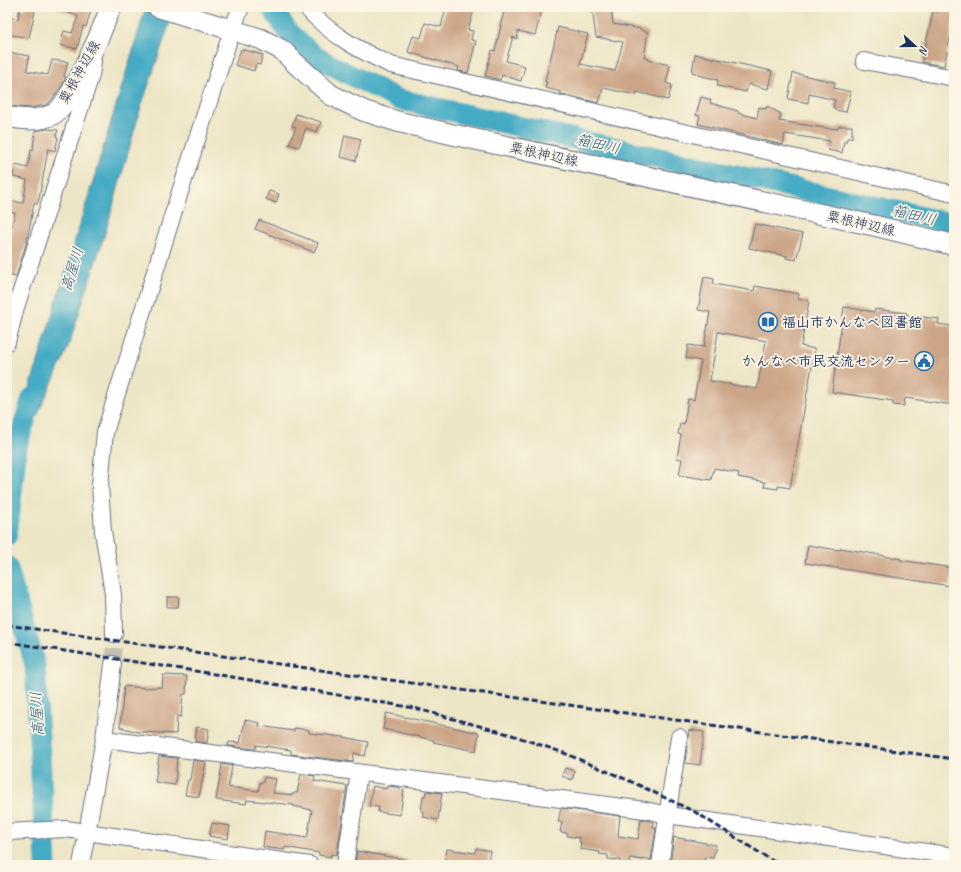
<svg xmlns="http://www.w3.org/2000/svg" width="961" height="872" font-family="Caveat,'Klee One',sans-serif">
<rect width="100%" height="100%" fill="#fcf5e5"/>
<filter id="ink" filterUnits="userSpaceOnUse"><feTurbulence type="fractalNoise" baseFrequency=".025" numOctaves="2"/><feDisplacementMap in="SourceGraphic" scale="8" xChannelSelector="R" yChannelSelector="G"/><feConvolveMatrix kernelMatrix="1 2 1 2 8 2 1 2 1" color-interpolation-filters="sRGB"/></filter>
<filter id="wash" filterUnits="userSpaceOnUse"><feTurbulence type="fractalNoise" baseFrequency=".012" numOctaves="4" result="noise"/><feDisplacementMap in="SourceGraphic" scale="16" xChannelSelector="R" yChannelSelector="G"/><feGaussianBlur stdDeviation="0.9" result="paint"/><feColorMatrix in="noise" values="0 0 0 0 0 0 0 0 0 0 0 0 0 0 0 0 0 1.4 0 .05"/><feComposite in="paint" operator="in"/></filter>
<g filter="url(#wash)">
<rect width="100%" height="100%" fill="#ede6c6"/>
<path fill="#44abc4" stroke="#306d91" d="M146,7H175L140,110L107,227L67,350L32,427L19,424Z"/>
<g fill="none" stroke-linecap="round" stroke-linejoin="round">
<path stroke="#44abc4" stroke-width="21" d="M271,7L288,32L316,57L397,99L954,224
M7,535L17,446L32,398
M7,566L35,665L46,865"/>
</g>
<g id="blocks">
<path fill="#cca587" fill-rule="evenodd" d="M25,7H36L29,38L7,34V17L18,19L20,8L24,9Z
M57,7H92L86,27L83,26L77,49L60,45L64,31L72,33L78,16L57,9Z
M446,7H475L468,30L473,31L471,40L476,41L468,73L458,71L459,67L408,52L413,36L421,38L425,23L441,27Z
M507,7H543L535,35L518,31L517,39L513,37L506,61L525,66L521,81L502,75L500,80L485,76L492,50L495,51L501,26H500L504,12H505Z
M592,7H611L613,24L641,29V30L648,32L644,57L649,59L648,60L670,65L666,83L672,85L668,100L637,92L636,95L603,88L599,103L562,94H560L561,92L545,88L547,82H545L558,27L588,34L580,64L615,71L623,42L596,37Z
M938,7H954V18L944,66L922,62L933,11L937,12Z
M241,49L263,55L260,65L256,64L254,71L235,65Z
M7,52L29,56L27,71L48,75L52,60L68,62L64,77H66L64,82L51,101L46,105L30,108L7,106Z
M695,54L772,71L768,89L748,84L746,92L717,86L718,80L698,75V74L692,72Z
M793,73L835,82L834,88L851,92L846,112L835,110V108L833,107L835,100L809,94L808,103L788,99Z
M701,97L711,100L710,103L738,111V113L757,118L759,107L766,109L767,106L781,114L779,121L832,129V128L837,129L839,126H852V138H847L846,142L844,141L842,153L828,150L830,141L785,134L783,145L698,124L700,116L696,115Z
M296,114L321,122L317,132L306,128L299,147L289,144L296,127L292,126Z
M47,129L58,130L56,137H58L55,151L48,149L39,199L37,204L34,203L27,241L16,277L7,275V241H8L15,213L7,211V200L23,203L27,180L13,177L15,165L28,168L31,150H33L35,131Z
M345,135L361,139L356,161L340,157Z
M269,191L279,194L276,203L266,199Z
M259,220L318,243L314,252L255,229Z
M755,224L803,234L796,260L786,258L787,256L749,248Z
M704,277L714,279L713,284L754,291L755,286L799,294L798,299L809,301L801,346L815,349L790,488L778,486V489L764,487L765,482L738,477L739,473L714,468L711,480L679,475L682,459L677,458L681,435L678,434L680,423L684,424L688,399L694,400L701,361L686,358L688,345L704,347L710,312L698,310ZM718,332L766,341L757,389L710,381Z
M844,307L874,312L875,309L907,313V315L939,319L938,324L952,326L951,330L954,331V405L905,398L904,406L893,405V401L832,392Z
M808,545L837,550V549L840,550L841,548L863,552L901,559L900,560L906,561L953,568L950,586L805,563Z
M167,597H179L178,607H167Z
M163,675L187,676L186,694H183L181,717L177,716L176,734L142,732V733L120,727L124,686L145,688L162,687Z
M386,713L479,733L476,751L433,742L434,740L383,729Z
M245,720L260,723L259,726L294,731V728L309,730V733L344,737L368,742L365,756L354,753L353,762L291,754V750L256,745V749H254L228,746L229,742L240,743Z
M197,727L209,729L207,743L195,741Z
M689,730L704,732L700,765L685,763Z
M159,756L177,758L175,785L155,782Z
M193,760L206,762L199,797L185,795L188,780H190Z
M222,764L232,766L228,787L258,791L260,782L263,783L264,777L276,779L273,793L293,795L294,793H297L301,774L315,776L314,781L347,786L337,855L331,854V857L319,855V853L285,847L284,850L263,847L265,831L307,838L312,810L293,806L294,805L247,800L246,804L216,800Z
M565,768L575,771L572,780L562,776Z
M373,786L386,789L387,786L399,787V789L404,790L400,815L378,812L379,807L369,806Z
M426,791L442,793L438,820L423,817L424,811H421L423,796H425Z
M561,808L620,816L618,836L638,839L641,819L654,822L653,827L656,828L651,860L644,858V860L630,858L629,865H620V860L608,859V855L599,854L600,852L580,849L581,842H579L580,838L567,836V833L560,832L562,822H558Z
M212,823L230,826L228,839L209,836Z
M674,837L716,845L713,858L705,857L703,865H670Z
M476,848L490,851L487,865H444L447,849L475,853Z
M357,851L407,860L406,865H378L355,861Z"/>
</g>
</g>
<g filter="url(#ink)">
<use href="#blocks" fill-opacity="0" stroke="#646f82" stroke-width="1"/>
<g fill="none" stroke-linecap="round" stroke-linejoin="round">
<path stroke="#c3c1b1" stroke-width="16" stroke-dasharray="16 8" stroke-linecap="butt" d="M113,664L114,634"/>
<g stroke="#646f82" stroke-width="18">
<path id="minor" d="M306,7C330,35 359,50 391,65L954,194
M864,61L954,78
M7,342L16,307L91,75L93,61
M114,634L113,594L103,531L100,485L105,432L173,214L232,30L241,7
M104,739L645,810L668,815L954,856
M7,832L66,829L310,865
M81,865L104,739L113,664
M345,865L359,773
M660,865L679,737"/>
</g>
<g stroke="#646f82" stroke-width="22">
<path id="major" d="M158,7L261,39L282,50L295,63L331,95L364,111L399,122L455,135L876,226L954,245
M7,117C24,119 36,122 52,115C71,106 103,28 111,7"/>
</g>
<use href="#minor" stroke="#fff" stroke-width="16"/>
<use href="#major" stroke="#fff" stroke-width="20"/>
<path stroke="#1b2f5e" stroke-width="3" stroke-dasharray="6 3" stroke-linecap="butt" d="M7,625L404,682L954,759
M7,642L227,676L414,708L512,735L564,753L630,781L695,812L779,865"/>
</g>
</g>
<defs>
<g id="library-ring" transform="scale(1)"><circle r="9.5" fill="#fcf5e5" stroke="#1f6fb2" stroke-width="1.5"/><path d="M-6-4Q-3-5.5-.7-3.5V5Q-3 3-6 4ZM6-4Q3-5.5 .7-3.5V5Q3 3 6 4Z" fill="#1f6fb2"/></g>
<g id="civic-ring" transform="scale(1)"><circle r="9.5" fill="#fcf5e5" stroke="#1f6fb2" stroke-width="1.5"/><path d="M-.6-6.5H3V-4.5H.6V-3L4-1V1h2V6H-6V1h2V-1L-.6-3ZM-1.2 2.5V6h2.4V2.5Z" fill="#1f6fb2"/></g>
</defs>
<g fill-rule="evenodd">
<use href="#library-ring" x="768" y="322"/>
<use href="#civic-ring" x="924" y="361"/>
</g>
<g text-anchor="middle" stroke-width="3.5" stroke-linejoin="round" paint-order="stroke">
<g font-size="14" fill="#1b2f5e" stroke="#fcf5e5">
<text transform="translate(79 72) rotate(-61)" y="5">粟根神辺線</text>
<text transform="translate(544 154) rotate(12)" y="5">粟根神辺線</text>
<text transform="translate(861 223) rotate(13)" y="5">粟根神辺線</text>
</g>
<g font-size="14" font-weight="bold" fill="#1b2f5e" stroke="#fcf5e5" text-anchor="start">
<text x="782" y="327">福山市かんなべ図書館</text>
<text x="910" y="366" text-anchor="end">かんなべ市民交流センター</text>
</g>
<g font-size="15" font-style="italic" fill="#295a82" stroke="#fcf5e5">
<text transform="translate(598 144) rotate(13)" y="5">箱田川</text>
<text transform="translate(914 215) rotate(13)" y="5">箱田川</text>
<text transform="translate(72 269) rotate(-73)" y="5">高屋川</text>
<text transform="translate(37 714) rotate(-93)" y="5">高屋川</text>
</g>
</g>
<rect width="961" height="872" fill="none" stroke="#fcf5e5" stroke-width="24"/>
<g transform="translate(915 46) rotate(111)" stroke="#fcf5e5" stroke-width="3" paint-order="stroke">
<path d="M0-3L7 15L0 10L-7 15Z" fill="#1b2f5e"/>
<text y="-6" font-size="11" font-weight="bold" text-anchor="middle" fill="#1b2f5e">N</text>
</g>
</svg>
